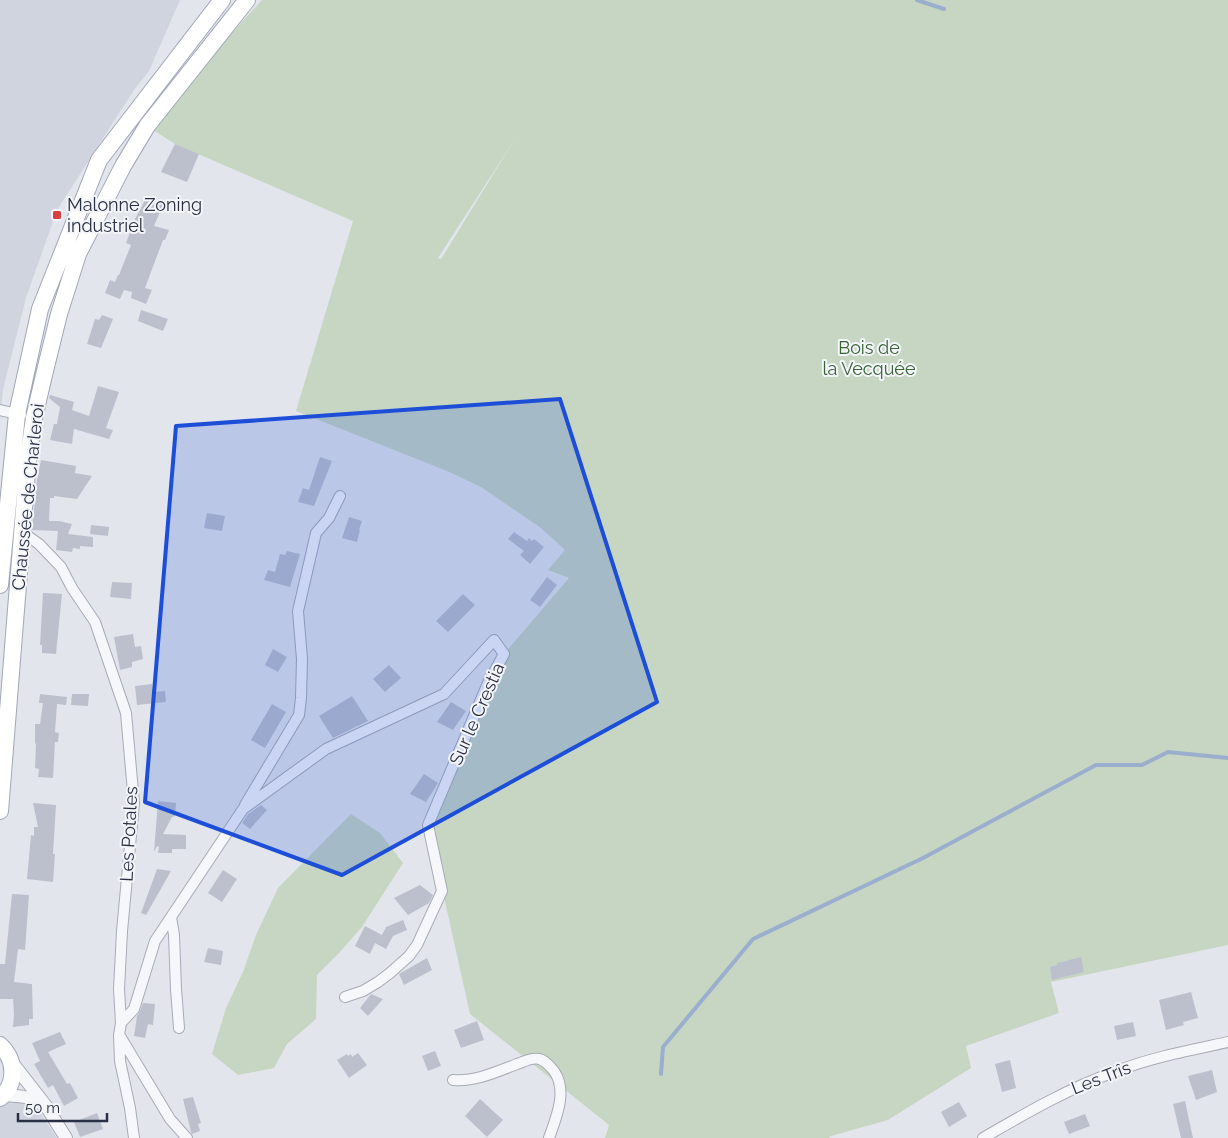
<svg xmlns="http://www.w3.org/2000/svg" width="1228" height="1138" font-family="Raleway,sans-serif">
<rect width="100%" height="100%" fill="#e3e5ec"/>
<path fill="#d0d4de" d="M0,0H180L149,71L134,90L57,210L26,298L3,389L0,420Z
M0,1098L37,1105L40,1113L57,1138H0Z"/>
<path fill="#c6d6c3" fill-rule="evenodd" d="M262,0H1228V945L1051,982L1059,1013L966,1046L971,1068L888,1120L831,1136L829,1138H605L609,1125L470,1014L428,825L504,654L569,578L548,570L565,550L541,528L481,487L447,471L296,411L353,221L175,144L147,126ZM515,139L441,259L438,258Z
M351,814L380,833L403,863L362,927L339,953L317,975L316,1019L287,1044L274,1068L238,1075L212,1054L226,1008L243,972L256,935L278,888Z"/>
<g fill="none" stroke-linecap="round" stroke-linejoin="round">
<path stroke="#9baece" stroke-width="4" d="M917,0L944,9
M661,1074L663,1047L753,939L923,858L1096,765H1142L1168,752L1228,758"/>
</g>
<path fill="#bcc0cc" d="M175,144L199,154L187,182L161,172Z
M147,196L164,203L154,226L169,230L165,240H163L145,288L152,290L146,304L131,298L132,292L124,290L120,299L105,293L110,280L115,282L118,275H119L131,245L126,243L135,219L143,204Z
M141,310L168,319L163,331L138,321Z
M102,315L113,319L101,348L87,344L95,319L99,320Z
M98,386L119,392L106,428L113,430L109,439L74,429L72,444L50,440L54,424H57L60,407L49,398L50,395L74,402L72,410L89,416Z
M320,457L332,461L314,506L298,502L303,488L309,490Z
M41,460L76,466L75,473L92,476L77,499L54,496V498H50L49,521H59L72,524L68,534L93,537V547L80,546V549L73,548L72,552L56,550L58,531L32,530L37,480Z
M207,513L225,516L222,531L204,528Z
M349,517L362,521L359,530H360L357,542L342,538Z
M91,525L109,527L108,536L90,534Z
M514,532L527,541L529,538L532,541L534,539L544,547L530,564L520,555L524,551L508,539Z
M287,551L300,554L290,587L264,580L268,570L275,572L280,554L285,555Z
M547,577L557,585L540,607L530,600Z
M112,582L132,583L131,599L110,597Z
M43,593L62,594L56,654L42,653V645H40Z
M463,594L475,605L448,632L436,621Z
M133,634L135,647L141,646L143,659L132,662V667L120,670L114,637Z
M273,649L287,657L278,672L265,665Z
M389,665L401,678L385,692L373,679Z
M152,684L153,692L165,691L166,702L137,705L135,686Z
M40,694L67,697L66,705L57,704L55,732L59,733L58,742H55L53,778L38,777L39,769L35,768L36,745L35,742V724H40L43,703H39Z
M72,694H89L88,706L71,705Z
M352,696L368,721L333,738L319,716Z
M451,702L466,711L453,730L437,722Z
M272,704L286,712L265,748L251,740Z
M424,774L438,783L426,802L410,794Z
M158,801L176,803L175,816L172,817L163,834L186,835V849H172V853H158L159,847L157,846L154,852Z
M33,803L56,805L53,854H55L53,882L27,879L31,835L34,836V827H38Z
M261,805L267,810L250,829L242,823L248,814Z
M157,869L171,871L146,915L141,913Z
M223,870L237,879L222,902L208,893Z
M420,885L433,895L429,903L408,915L394,898Z
M12,894L29,895L25,950L18,949L14,982L32,984L33,1019H29V1025L13,1027L14,1014L13,999H0V964H5Z
M403,920L407,930L393,936L386,949L375,943L370,954L355,946L365,926L382,935L386,927Z
M208,948L223,951L221,965L204,962Z
M1081,957L1084,972L1052,980L1050,967L1057,965V963Z
M427,958L432,970L404,985L399,974Z
M1191,992L1198,1018L1183,1022L1184,1025L1166,1030L1159,1000Z
M371,994L383,999L368,1016L360,1008Z
M143,1003L155,1004L153,1025L148,1024L145,1038L134,1036L137,1016L140,1011Z
M477,1021L484,1040L461,1048L454,1030Z
M1133,1022L1136,1036L1117,1040L1114,1026Z
M60,1032L66,1044L48,1052L67,1084L70,1083L78,1098L64,1106L53,1085L48,1088L34,1064L40,1061L32,1043Z
M435,1051L441,1066L428,1071L422,1056Z
M358,1053L367,1065L349,1078L337,1060L347,1054L348,1056L351,1054L352,1057Z
M1010,1060L1016,1088L1002,1092L995,1064Z
M1212,1070L1217,1092L1196,1100L1188,1076Z
M193,1097L201,1123L198,1124L200,1131L192,1134L191,1132L183,1099Z
M480,1099L503,1120L487,1137L465,1116Z
M1185,1101L1193,1138H1181L1173,1104Z
M959,1102L967,1116L949,1127L941,1112Z
M97,1113L103,1129L80,1137L74,1122Z
M1085,1114L1090,1126L1069,1134L1064,1122Z"/>
<g fill="none" stroke-linecap="round" stroke-linejoin="round">
<g stroke="#a7abb7" stroke-width="12">
<path id="minor" d="M0,410L21,415
M22,532L39,544L61,567L72,588L95,622L126,713L134,803L122,931L119,989L121,1023L119,1035L120,1061L130,1108L134,1138
M245,805L299,715L301,698L302,659L298,611L316,533L329,518L340,496
M171,917L174,935L176,989L179,1028
M121,1023L134,1009L155,941L243,809L326,749L444,694L494,640L504,654L488,683L428,825L442,891L417,945L409,956L390,973L378,982L363,991L345,997
M120,1036L170,1119L187,1138
M453,1080C475,1082 496,1072 517,1064C523,1062 532,1057 539,1059C545,1060 550,1066 554,1071C568,1091 556,1118 549,1138
M983,1138C1026,1113 1069,1088 1117,1071C1153,1057 1191,1050 1228,1042"/>
</g>
<g stroke="#a7abb7" stroke-width="14">
<path id="tertiary" d="M11,1061L46,1106L66,1138
M4,1095C20,1096 29,1096 44,1105"/>
</g>
<g stroke="#a1a7b9" stroke-width="18">
<path id="primary" d="M0,585L17,414L40,309L99,160L222,0
M0,811L28,459L34,418L44,375L59,314L78,254L123,166L147,126L247,0
M0,1045C16,1060 17,1084 0,1098"/>
</g>
<use href="#minor" stroke="#f6f7fa" stroke-width="10"/>
<use href="#tertiary" stroke="#f6f7fa" stroke-width="12"/>
<use href="#primary" stroke="#fff" stroke-width="16"/>
</g>
<path fill="#1d4ed8" fill-opacity="0.2" stroke="#1d4ed8" stroke-width="4" stroke-linejoin="round" d="M560,399L657,702L342,875L145,802L176,426Z"/>
<rect fill="#d93f43" stroke="#f3f5f9" stroke-width="2" x="52" y="210" width="10" height="10" rx="2.5"/>
<g text-anchor="middle" stroke-width="4" stroke-linejoin="round" paint-order="stroke">
<g font-size="18" fill="#293046" stroke="#f3f5f9" text-anchor="start">
<text x="67" y="211">Malonne Zoning<tspan x="67" dy="21">industriel</tspan></text>
</g>
<g font-size="18" fill="#386335" stroke="#f3f5f9">
<text x="869" y="354">Bois de<tspan x="869" dy="21">la Vecquée</tspan></text>
</g>
<g font-size="18" fill="#293046" stroke="#f3f5f9">
<text transform="translate(28 497) rotate(-84)" y="6">Chaussée de Charleroi</text>
<text transform="translate(477 714) rotate(-66)" y="6">Sur le Crestia</text>
<text transform="translate(129 834) rotate(-87)" y="6">Les Potales</text>
<text transform="translate(1101 1078) rotate(-21)" y="6">Les Trîs</text>
</g>
</g>
<path d="M18 1113v8h89v-8" fill="none" stroke="#293046" stroke-width="2.5"/>
<text x="25" y="1113" font-size="15" fill="#293046" stroke="#f3f5f9" stroke-width="4" paint-order="stroke">50 m</text>
</svg>
